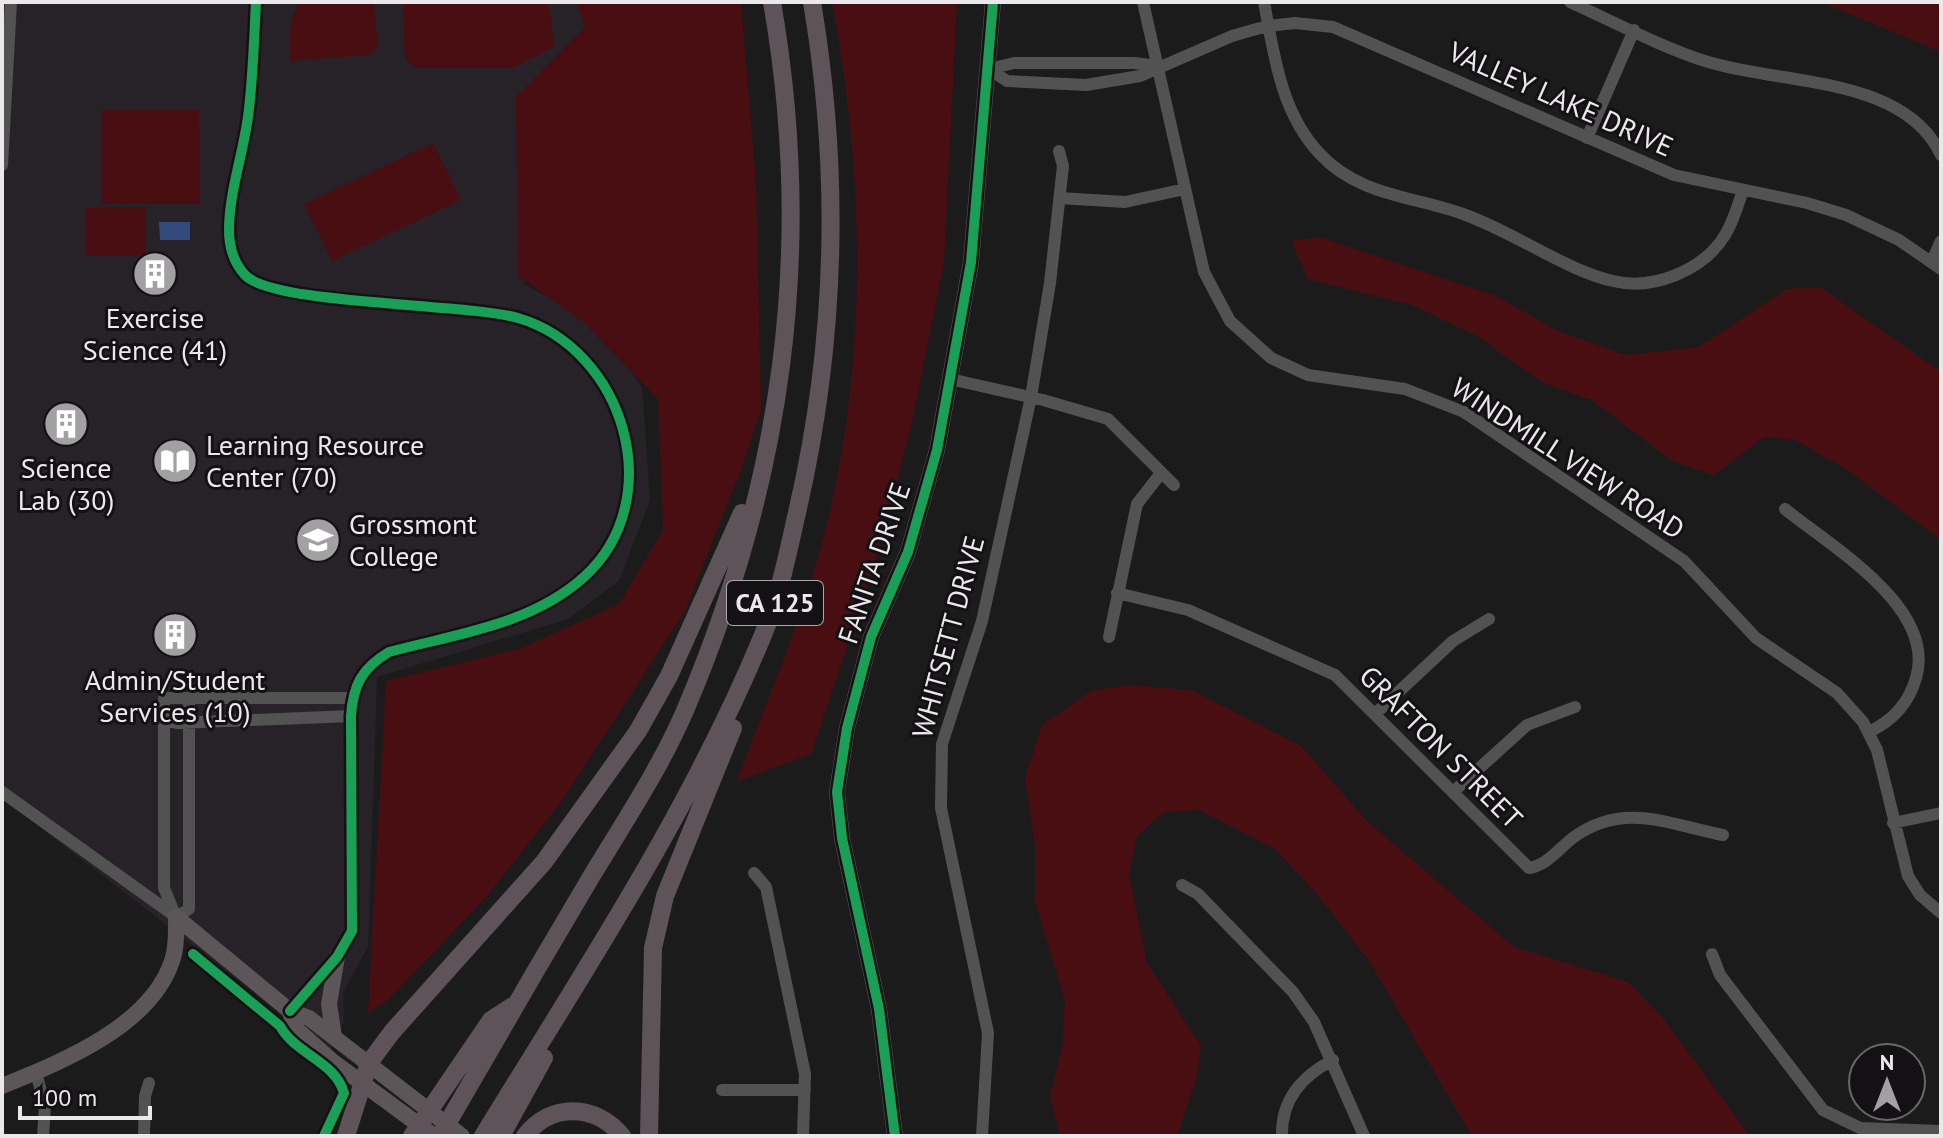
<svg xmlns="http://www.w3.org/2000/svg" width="1943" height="1138" font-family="'PT Sans',sans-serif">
<rect width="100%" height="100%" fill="#1c1b1c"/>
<path fill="#272228" d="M2,2H579L586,27L524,103V284L602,326L642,388L650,500L619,581L568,619L377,677L368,946L343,993L344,1022L330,1051L2,798Z"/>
<path fill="#480e12" d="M298,2H374L378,47L370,55L290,61V27Z
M403,2H549L554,47L512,68H417L405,59Z
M576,2H741L756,184L761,409L740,472L685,611L561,802L486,897L388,1000L368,1013L386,681L522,648L619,604L663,530L658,399L583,322L518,276L516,97L585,27Z
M832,2H957L944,262L912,422L878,553L811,754L737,781C762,711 793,643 814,571C869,388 867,188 832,2Z
M1821,2H1941V52Z
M101,110H199L200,204H101Z
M433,143L461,200L332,261L304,204Z
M146,207V255L86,256L85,208Z
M1319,237L1496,296L1558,331L1626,355L1699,347L1787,289L1820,287L1941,372V540L1846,469L1795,440L1764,437L1714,475L1672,461L1593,401L1542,382L1477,336L1412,305L1308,279L1291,241Z
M1130,685L1191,690L1301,746L1367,821L1514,947L1628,982L1662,1017L1750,1136H1472L1369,961L1317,894L1275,849L1199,810L1164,812L1137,836L1129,875L1147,963L1201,1046L1196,1078L1177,1136H1060L1050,1097L1062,1047L1065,1001L1035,901V846L1025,778L1042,725L1091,691Z"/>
<path fill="#334a7e" d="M159,222H190V240H160Z"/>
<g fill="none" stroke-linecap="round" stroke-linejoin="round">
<path stroke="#535253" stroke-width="12" d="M256,2C254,40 253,79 248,117C243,154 229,193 229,230C229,246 234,263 245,275C273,305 465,303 518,318C624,349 670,499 584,577C531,625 456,634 389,652C362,668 353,685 351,716L352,931L337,957L290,1011
M1143,2L1204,272L1230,321L1271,358L1308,375L1405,389L1464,412L1684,561L1756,638L1837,693L1863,722L1877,750L1908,876L1920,895L1941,913
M1264,2C1274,55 1281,113 1320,154C1359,196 1413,196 1463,214C1512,231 1567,271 1613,281C1653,291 1704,270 1725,235C1733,222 1738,205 1743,190
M1570,2C1614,22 1659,46 1705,61C1779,85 1904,75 1941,155
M989,69L1007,81L1086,85L1140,76L1232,36L1267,26L1295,23L1333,27L1674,175L1807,203L1846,215L1899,240L1941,269
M989,69L1014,63H1134L1158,66
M1587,138L1634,30
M2,165L11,2
M1060,198L1125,202L1185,189
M1932,261L1941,241
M950,379L1043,400L1108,419L1174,485
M1785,509C1833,548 1937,608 1916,678C1909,703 1892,721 1869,732
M1117,593L1188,610L1335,675L1529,868C1548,865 1559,848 1574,837C1625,801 1670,825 1723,835
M1109,637L1137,504L1161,473
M1376,713L1453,641L1489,619
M164,720L177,723L351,716
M2,792L175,916
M1453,792L1527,725L1575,707
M1893,823L1941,813
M754,873L766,887L805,1074L803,1136
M1182,885L1198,894L1293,992L1314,1022L1364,1136
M176,917L164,888V698H352
M176,917L189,909V699
M1712,954L1720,975L1823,1110L1860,1128L1941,1131
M36,1073L45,1105L43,1136
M722,1090H805
M144,1136L145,1096L149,1083
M982,1136L988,1033L941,808L942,744L982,621L1031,397L1050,283L1063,166L1059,151
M1282,1136C1281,1099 1302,1076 1333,1060"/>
<path stroke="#5d5658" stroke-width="16" d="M176,917L290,1011L309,1018L462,1136
M290,1011L294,1027L332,1061L434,1136
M334,1037L329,1004L337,957
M2,1086C61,1062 150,1027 172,961C177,947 176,932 176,917
M895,1136L879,1009L842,838L837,792L847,728L871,637L908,552L937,450L971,262L993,2"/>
<path stroke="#5d5358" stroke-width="18" d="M346,1136L369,1063L392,1032L544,862L638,731L669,676L742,513
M412,1136L491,1020L511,1007
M440,1136C490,1049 540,963 591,877C623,824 659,770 684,713C783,482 815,249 772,2
M483,1136C582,974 690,812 763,635C779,597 787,557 796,517C836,347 841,174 812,2
M501,1136L544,1058
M525,1136C551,1102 596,1104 622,1136
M649,1136L653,948L665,896L733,728"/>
<g stroke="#141114" stroke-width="15">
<path id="cycleway" d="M256,2C254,40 253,79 248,117C243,154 229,193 229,230C229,246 234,263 245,275C273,305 465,303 518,318C624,349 670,499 584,577C531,625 456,634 389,652C362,668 353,685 351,716L352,931L337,957L290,1011
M193,954L280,1026C295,1054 335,1061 344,1093L324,1136
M895,1136L879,1009L842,838L837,792L847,728L871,637L908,552L937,450L971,262L993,2"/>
</g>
<use href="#cycleway" stroke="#1a9f57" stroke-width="10"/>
</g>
<defs>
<g id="building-disc" transform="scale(2.3)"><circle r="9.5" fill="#a2a0a2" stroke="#141114"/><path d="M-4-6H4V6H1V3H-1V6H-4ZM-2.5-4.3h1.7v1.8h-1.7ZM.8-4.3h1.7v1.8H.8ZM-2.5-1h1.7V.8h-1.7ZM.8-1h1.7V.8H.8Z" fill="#fff"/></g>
<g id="library-disc" transform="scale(2.3)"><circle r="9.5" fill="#a2a0a2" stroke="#141114"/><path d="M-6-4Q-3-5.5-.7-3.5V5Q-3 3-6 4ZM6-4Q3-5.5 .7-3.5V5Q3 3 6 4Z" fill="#fff"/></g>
<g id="university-disc" transform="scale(2.3)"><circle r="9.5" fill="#a2a0a2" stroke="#141114"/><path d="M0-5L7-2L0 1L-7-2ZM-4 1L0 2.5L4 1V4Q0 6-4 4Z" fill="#fff"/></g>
</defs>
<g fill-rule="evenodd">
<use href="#building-disc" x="155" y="274"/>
<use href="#building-disc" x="66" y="424"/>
<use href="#library-disc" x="175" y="461"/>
<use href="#university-disc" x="318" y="540"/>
<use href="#building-disc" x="175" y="635"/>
</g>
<g text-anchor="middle" stroke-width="6" stroke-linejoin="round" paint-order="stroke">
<rect fill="#141114" stroke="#aaa8aa" stroke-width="2" x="727" y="581" width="96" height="44" rx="6"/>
<g font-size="26" font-weight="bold" fill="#eae8ea">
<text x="775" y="612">CA 125</text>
</g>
<g font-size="28" fill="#eae8ea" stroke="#141114">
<text transform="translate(1561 99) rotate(24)" y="10">VALLEY LAKE DRIVE</text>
<text transform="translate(1568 458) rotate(33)" y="10">WINDMILL VIEW ROAD</text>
<text transform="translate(874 563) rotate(-71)" y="10">FANITA DRIVE</text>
<text transform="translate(948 637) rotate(-75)" y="10">WHITSETT DRIVE</text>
<text transform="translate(1441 747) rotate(45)" y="10">GRAFTON STREET</text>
</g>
<g font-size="28" fill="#eae8ea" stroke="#141114">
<text x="155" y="328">Exercise<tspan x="155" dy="32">Science (41)</tspan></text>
<text x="206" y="455" text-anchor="start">Learning Resource<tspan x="206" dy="32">Center (70)</tspan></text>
<text x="66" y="478">Science<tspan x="66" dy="32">Lab (30)</tspan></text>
<text x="349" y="534" text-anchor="start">Grossmont<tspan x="349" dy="32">College</tspan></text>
<text x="175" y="690">Admin/Student<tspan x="175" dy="32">Services (10)</tspan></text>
</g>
</g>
<rect width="1943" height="1138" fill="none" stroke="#eae8ea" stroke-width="8"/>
<g transform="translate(1887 1082)"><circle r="38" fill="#141114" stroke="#6a676a" stroke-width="2"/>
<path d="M0-6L14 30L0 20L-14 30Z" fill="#a2a0a2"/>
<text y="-12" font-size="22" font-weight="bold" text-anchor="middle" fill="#eae8ea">N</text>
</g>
<path d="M20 1106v12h130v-12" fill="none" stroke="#eae8ea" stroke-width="4"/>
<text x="32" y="1106" font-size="24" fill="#eae8ea" stroke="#141114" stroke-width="6" paint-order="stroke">100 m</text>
</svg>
